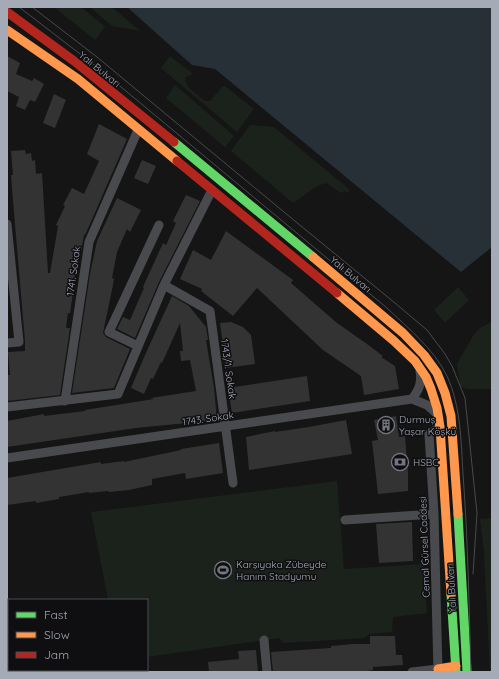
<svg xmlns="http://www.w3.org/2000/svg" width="499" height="679" font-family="Quicksand,sans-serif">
<rect width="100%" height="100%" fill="#151515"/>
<path fill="#1b221c" d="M54,7H81L105,27L95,40Z
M90,7H112L140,31L112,26Z
M170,56L193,74L186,77L185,80L189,88L205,101H210L222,87L225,86L254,109L237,132L161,68Z
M175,85L234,136L225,147L166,98Z
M250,125L274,127L350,190L347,193L345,191L341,193L326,183C313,186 304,197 293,203L231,151Z
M458,287L469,300L445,323L434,310Z
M492,322V389H466L460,386L457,364L473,336L480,328Z
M337,481L344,569L423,564L427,613L393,617L392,632L370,634L364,638L283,643L279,638L147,657V600H108L91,512Z
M492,518V672H490L484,552L480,519Z"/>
<path fill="#272f37" d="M127,7H492V247L461,272L215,69L192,65Z"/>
<path fill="#333334" d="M7,56L20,63L16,74L32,81L34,78L44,84L35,102L30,100L25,110L16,106L19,97L7,91Z
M54,94L66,100L55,128L43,123Z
M99,124L127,139L90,224L85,235H84L80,257H78L70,313H68L66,328H70L60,395L7,401V375H10L8,352L25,351V341L12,189L11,175H13L11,151L25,150L26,154L31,153L32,161L35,160L36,174L42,173L48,273H50L58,226L56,225L65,206L63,205L72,188L84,194L99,161L87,154Z
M142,160L156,166L148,184L134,178Z
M186,195L200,201L159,282L135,338L117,329L123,317L130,320L144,288L143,287L163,243L166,245L176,223L173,221Z
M117,198L141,210L130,232L127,229L117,252L112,278L114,279L113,285L103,333L106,337L130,349L114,388L72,393L90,274L97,241Z
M226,231L293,280L291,283L337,323L367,344L383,356L381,357L395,366L399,389L364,395L361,376L323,350L257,288L233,316L201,291L202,289L180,279L193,250L211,260Z
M172,296L189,306L206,327L208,340H206L214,388L217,420L136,428L7,447V421L44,414V416L85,411V410L154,399L151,398L196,391L190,360L181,361L180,351H183L180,323L162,363L161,362L153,379L151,378L144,394L131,388L145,355Z
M231,322L243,327L251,335L255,364L226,368L220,323Z
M307,376L310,401L232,413L228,388Z
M396,416L399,437L405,436L408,473V491L378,494L372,441L378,440L374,420Z
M346,420L352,454L249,470L246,437L275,431V432L309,427Z
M219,443L223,473L186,479L185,473L152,479V485L129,490L109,492L108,491L89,493V492L59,497V499L36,503V501L7,505V478L101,462V464L124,461V462L181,450V449Z
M412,522L413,561L379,563L376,524Z
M370,636H395L396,655H402L403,665L373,667V670L361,672H273L271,652L331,648V646L353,644H370Z
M256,650L258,672H209L208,662L239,659L238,651Z"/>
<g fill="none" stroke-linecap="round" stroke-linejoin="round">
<path stroke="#494a4e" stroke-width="9" d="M7,224L19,342L7,343
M164,285L210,311L233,483
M138,346L109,332L159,225
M412,399C419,390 422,383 420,371
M65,401L89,242L138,130
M7,407L118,394L164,285L212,190
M7,458L412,399L427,405L438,415
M345,520L434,514
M264,640L267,672
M412,672L438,669
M438,672L434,514L429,434L440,427"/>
<path stroke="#63d668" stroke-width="9" d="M174,142L313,257
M458,514L467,672
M451,594L456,672"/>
<path stroke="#ff974d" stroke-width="9" d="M7,30L78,79L177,161
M313,257L403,333L424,355L437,373L445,393L451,416L458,514
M337,293L394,341L415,361L426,377L431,389L437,408L440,427L451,594
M438,669L456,666"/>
<path stroke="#b3261e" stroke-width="9" d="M7,12L74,61L174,142
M177,161L337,293"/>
<path stroke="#484a4d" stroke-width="1" d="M19,7L97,67L387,308C408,328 434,349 447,376C461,407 461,441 463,474C468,540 469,606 471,672
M32,7L97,57L290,217L395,303L427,330L445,354L452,366L465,398L477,513L473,574"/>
</g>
<defs>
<g id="building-ring" transform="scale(0.9)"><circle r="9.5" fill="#0f0f11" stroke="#73767e" stroke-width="1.5"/><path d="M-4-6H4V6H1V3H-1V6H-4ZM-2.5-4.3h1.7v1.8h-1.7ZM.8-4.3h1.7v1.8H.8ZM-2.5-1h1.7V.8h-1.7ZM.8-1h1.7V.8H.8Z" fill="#73767e"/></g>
<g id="bank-ring" transform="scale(0.9)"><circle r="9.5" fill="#0f0f11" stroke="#73767e" stroke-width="1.5"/><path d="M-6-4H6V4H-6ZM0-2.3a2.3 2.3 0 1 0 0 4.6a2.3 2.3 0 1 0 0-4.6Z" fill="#73767e"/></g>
<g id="stadium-ring" transform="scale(0.9)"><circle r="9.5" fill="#0f0f11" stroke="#73767e" stroke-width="1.5"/><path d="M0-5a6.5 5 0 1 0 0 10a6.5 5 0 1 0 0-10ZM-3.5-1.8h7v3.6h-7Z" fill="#73767e"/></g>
</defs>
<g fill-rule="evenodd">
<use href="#building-ring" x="386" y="425"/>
<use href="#bank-ring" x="400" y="462"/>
<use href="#stadium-ring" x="223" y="570"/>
</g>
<g text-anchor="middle" stroke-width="3" stroke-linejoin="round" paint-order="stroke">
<g font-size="10" fill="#a5aab7" stroke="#0f0f11">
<text transform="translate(100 69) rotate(39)" y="4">Yalı Bulvarı</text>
<text transform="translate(73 271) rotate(-82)" y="4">1741. Sokak</text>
<text transform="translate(351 274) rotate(40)" y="4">Yalı Bulvarı</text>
<text transform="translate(229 369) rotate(82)" y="4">1743/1. Sokak</text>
<text transform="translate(208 418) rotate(-8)" y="4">1743. Sokak</text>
<text transform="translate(424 547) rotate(-92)" y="4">Cemal Gürsel Caddesi</text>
<text transform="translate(451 588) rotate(-93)" y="4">Yalı Bulvarı</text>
</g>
<g font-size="10" fill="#a5aab7" stroke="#0f0f11" text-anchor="start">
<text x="399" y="423">Durmuş<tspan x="399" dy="12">Yaşar Köşkü</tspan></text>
<text x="413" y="466">HSBC</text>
<text x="236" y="568">Karşıyaka Zübeyde<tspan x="236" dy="12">Hanım Stadyumu</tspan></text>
</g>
</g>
<rect width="499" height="679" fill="none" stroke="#a5aab7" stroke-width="16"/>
<rect x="8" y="599" width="140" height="72" fill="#0f0f11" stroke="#4b4d53"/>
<rect x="16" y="612" width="20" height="6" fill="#63d668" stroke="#4b4d53"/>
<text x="44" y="619" font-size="12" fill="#a5aab7">Fast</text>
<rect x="16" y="632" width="20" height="6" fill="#ff974d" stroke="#4b4d53"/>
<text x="44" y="639" font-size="12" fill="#a5aab7">Slow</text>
<rect x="16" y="652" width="20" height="6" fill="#b3261e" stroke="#4b4d53"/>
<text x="44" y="659" font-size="12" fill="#a5aab7">Jam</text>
</svg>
